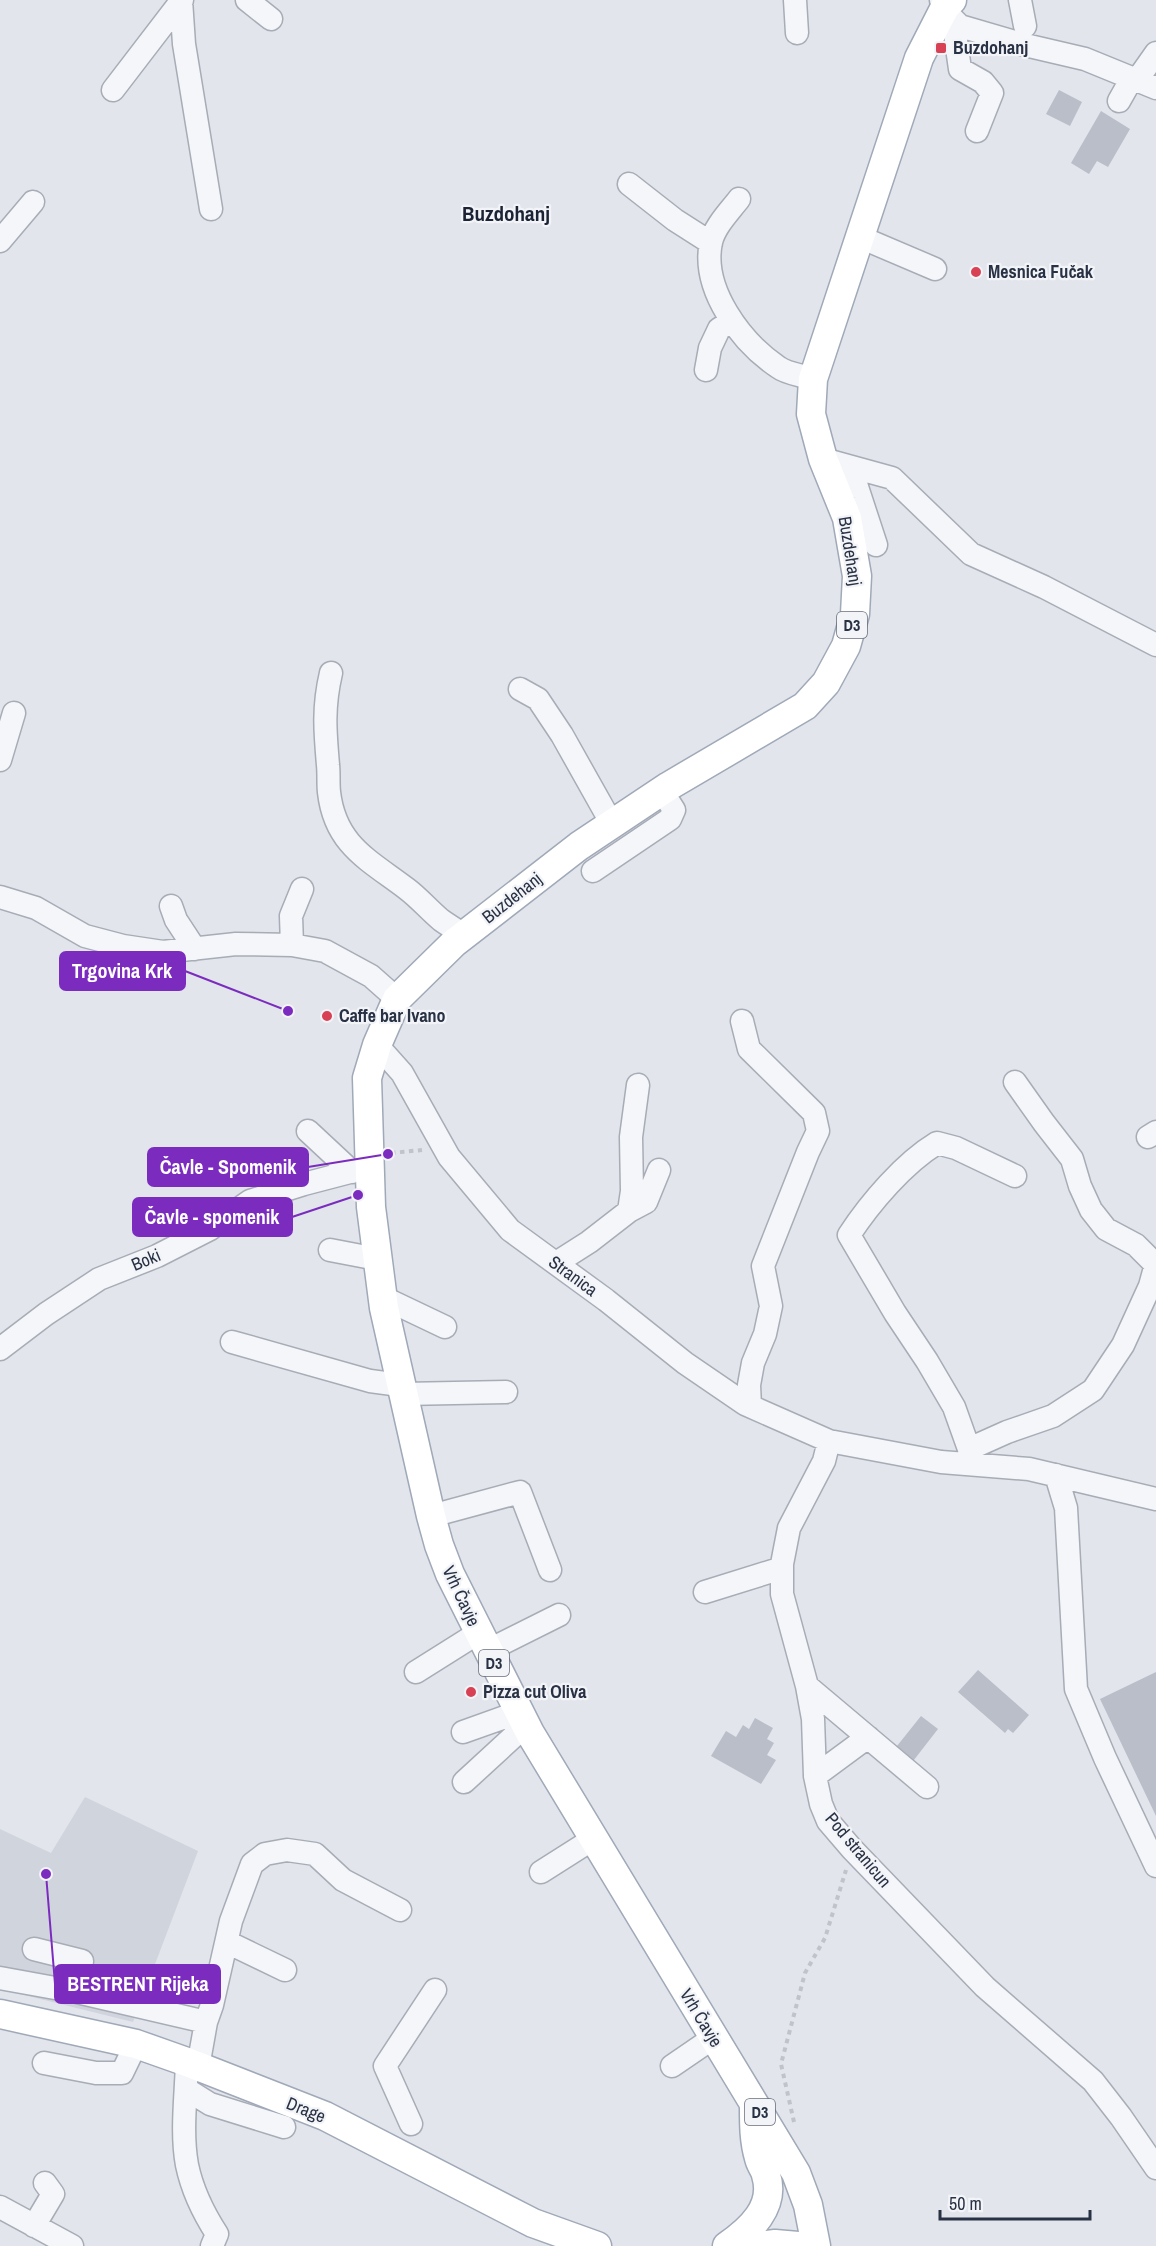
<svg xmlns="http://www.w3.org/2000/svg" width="1156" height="2246" font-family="'Archivo Narrow',sans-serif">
<rect width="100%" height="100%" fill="#e2e5eb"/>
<path fill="#d0d4dd" d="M85,1797L198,1851L133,2022L0,1989V1829L51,1853Z"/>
<path fill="#b9bec9" d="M1059,90L1082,102L1070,126L1046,114Z
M1101,111L1130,129L1108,167L1097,161L1089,174L1071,163Z
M978,1670L1029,1715L1013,1733L1008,1729L1005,1733L958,1692Z
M1156,1672V1816L1100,1699Z
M921,1716L938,1729L910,1765L893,1751Z
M755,1718L773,1728L767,1739L774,1743L767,1755L776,1760L761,1784L711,1756L726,1731L736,1737L743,1725L749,1729Z"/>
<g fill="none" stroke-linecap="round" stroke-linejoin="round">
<g stroke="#a7acb6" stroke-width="25">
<path id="minor" d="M181,0L184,44L211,209
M247,0L271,19
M795,0L797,33
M941,0L952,18L960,26L1025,45L1085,59L1156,88
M1020,0L1025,26
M953,20L960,69L983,82L992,93L977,131
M1137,80L1156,53
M113,90L182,0
M1119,101L1132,78
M629,184L675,220L711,243
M739,199C729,212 715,226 711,242C701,289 741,342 778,367C787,374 802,375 813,379
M860,237L935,269
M0,241L33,202
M706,370L710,348L719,329L732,321
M823,459L892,478L971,554L1044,587L1156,645
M833,484L857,487L876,545
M331,673C323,707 325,731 328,765C329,774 328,783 329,792C335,845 369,860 407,889C419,898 429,910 441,920C448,925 456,930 464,935
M520,689L538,699L562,735L612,824
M0,760L14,713
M593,871L670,819L674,810L662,791
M0,897L36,908L85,936L123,946L163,952L236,944L292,945L325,951L371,976L397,999
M171,906L176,920L195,949
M292,945L291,916L302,889
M742,1021L749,1049L814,1113L818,1131L808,1152L763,1266L771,1306L765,1334L753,1363L749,1385L750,1406
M377,1045L402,1073L449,1157L510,1230L606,1300L685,1363L745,1404L829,1441L941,1462L1029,1469L1156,1499
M1015,1082L1044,1123L1072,1159L1080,1186L1091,1210L1106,1229L1136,1245L1156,1265
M308,1131L352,1172
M1148,1137L1156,1132
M629,1211L632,1191L631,1137L638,1085
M330,1250L377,1259
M556,1263L589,1242L629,1211L646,1202L659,1170
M382,1297L445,1327
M232,1342L370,1381L400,1385
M0,1349L46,1314L99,1279L157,1256L210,1229L250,1201L304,1184L369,1167
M403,1394L506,1392
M829,1441L824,1461L789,1528L782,1564V1594L807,1686L813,1719L815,1776L821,1804L828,1821L852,1849L985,1987L1093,2081L1121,2117L1156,2168
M969,1449L1007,1432L1053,1416L1093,1390L1123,1345L1150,1286L1156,1264
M977,1465L969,1449L954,1407L927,1361L895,1313L849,1235C870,1203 904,1163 937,1143L956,1148L1015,1176
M1056,1475L1066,1508L1076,1689L1105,1758L1156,1866
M431,1516L520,1492L550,1570
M705,1592L782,1568
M487,1651L559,1615
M416,1672L478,1633
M807,1686L927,1787
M463,1732L519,1712
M815,1776L868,1737
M464,1782L526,1725
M541,1872L593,1839
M227,1942L285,1970
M34,1949L82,1961L77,1992
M0,1978L77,1992L206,2022
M187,2062C186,2096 181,2133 187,2165C192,2189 204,2214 217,2234L212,2246
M44,2063L96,2073H122L136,2044
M672,2066L713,2038
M198,2067L206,2022L212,2005L231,1921L252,1864L265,1854L287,1850L315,1854L343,1880L400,1910
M186,2089L210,2104L284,2127
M411,2124L385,2066L435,1990
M0,2207L72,2246
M34,2226L53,2194L45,2183"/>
</g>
<g stroke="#a0a9b8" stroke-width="31">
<path id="major" d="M0,2014L136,2044L187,2062L325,2116L533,2223L597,2246
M727,2246C750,2230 776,2207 766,2175C765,2169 760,2164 759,2158C754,2141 754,2125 754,2108
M758,2246L775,2244L798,2246
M816,2246L808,2205L796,2173L530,1733L450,1574L439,1545L431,1516L384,1308L371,1207L367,1078L377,1045L397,999L454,943L579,846L669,786L805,706L826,683L846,646L855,614L857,576L847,518L823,459L811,414L813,379L919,58L945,7L952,0"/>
</g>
<path stroke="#c0c3ca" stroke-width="4" stroke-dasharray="4.5 4.5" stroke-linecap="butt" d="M391,1153L422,1150
M794,2122L781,2064L805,1973L825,1938L846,1870"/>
<use href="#minor" stroke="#f5f6f9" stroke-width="22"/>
<use href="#major" stroke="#fff" stroke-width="28"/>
</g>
<g fill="#d74153" stroke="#f2f4f8" stroke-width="2">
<rect x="935" y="42" width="12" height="12" rx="3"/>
<circle cx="976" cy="272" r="6"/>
<circle cx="327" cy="1016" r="6"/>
<circle cx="471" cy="1692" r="6"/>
</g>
<g text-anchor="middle" stroke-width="4.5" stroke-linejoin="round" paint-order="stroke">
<g fill="#f2f4f8" stroke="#656c7a" stroke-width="1.5">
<rect x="837" y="612" width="30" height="26" rx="4.5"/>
<rect x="479" y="1650" width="30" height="26" rx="4.5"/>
<rect x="745" y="2099" width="30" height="26" rx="4.5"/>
</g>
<g font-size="16" font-weight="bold" fill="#293244">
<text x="852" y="631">D3</text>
<text x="494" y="1669">D3</text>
<text x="760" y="2118">D3</text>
</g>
<g font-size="18" font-weight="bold" fill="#293244" stroke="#f2f4f8" text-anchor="start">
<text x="953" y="54">Buzdohanj</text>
<text x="988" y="278">Mesnica Fučak</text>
<text x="339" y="1022">Caffe bar Ivano</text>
<text x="483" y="1698">Pizza cut Oliva</text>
</g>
<g font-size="18" fill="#293244" stroke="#f2f4f8">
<text transform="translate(850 551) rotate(81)" y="6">Buzdehanj</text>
<text transform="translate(512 898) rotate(-38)" y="6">Buzdehanj</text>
<text transform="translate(146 1260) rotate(-23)" y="6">Boki</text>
<text transform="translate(573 1276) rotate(36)" y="6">Stranica</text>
<text transform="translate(461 1596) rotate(65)" y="6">Vrh Čavje</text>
<text transform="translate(858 1850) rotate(50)" y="6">Pod stranicun</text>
<text transform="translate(701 2018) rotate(59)" y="6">Vrh Čavje</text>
<text transform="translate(306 2110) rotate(22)" y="6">Drage</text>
</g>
<g font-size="21" font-weight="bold" fill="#1b2335" stroke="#f2f4f8">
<text x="506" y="221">Buzdohanj</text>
</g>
</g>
<path fill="none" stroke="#7b2cbf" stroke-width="2" d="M288 1011L185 971M388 1154L308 1167M358 1195L292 1217M46 1874L55 1984"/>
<g fill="#7b2cbf" stroke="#f2f4f8" stroke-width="2">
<circle cx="288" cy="1011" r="6"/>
<circle cx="388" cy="1154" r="6"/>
<circle cx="358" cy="1195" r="6"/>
<circle cx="46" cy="1874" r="6"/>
</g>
<g fill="#7b2cbf" stroke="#7b2cbf" stroke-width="2">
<rect x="60" y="952" width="125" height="38" rx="6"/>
<rect x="148" y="1148" width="160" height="38" rx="6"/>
<rect x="133" y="1198" width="159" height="38" rx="6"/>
<rect x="55" y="1965" width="165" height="38" rx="6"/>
</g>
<g font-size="20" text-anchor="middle" font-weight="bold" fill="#fff">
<text x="122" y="978">Trgovina Krk</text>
<text x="228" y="1174">Čavle - Spomenik</text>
<text x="212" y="1224">Čavle - spomenik</text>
<text x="138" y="1991">BESTRENT Rijeka</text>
</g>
<path d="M940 2210v9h150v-9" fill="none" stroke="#293244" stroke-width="3"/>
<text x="949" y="2210" font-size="18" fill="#293244" stroke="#f2f4f8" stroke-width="4.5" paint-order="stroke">50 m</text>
</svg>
